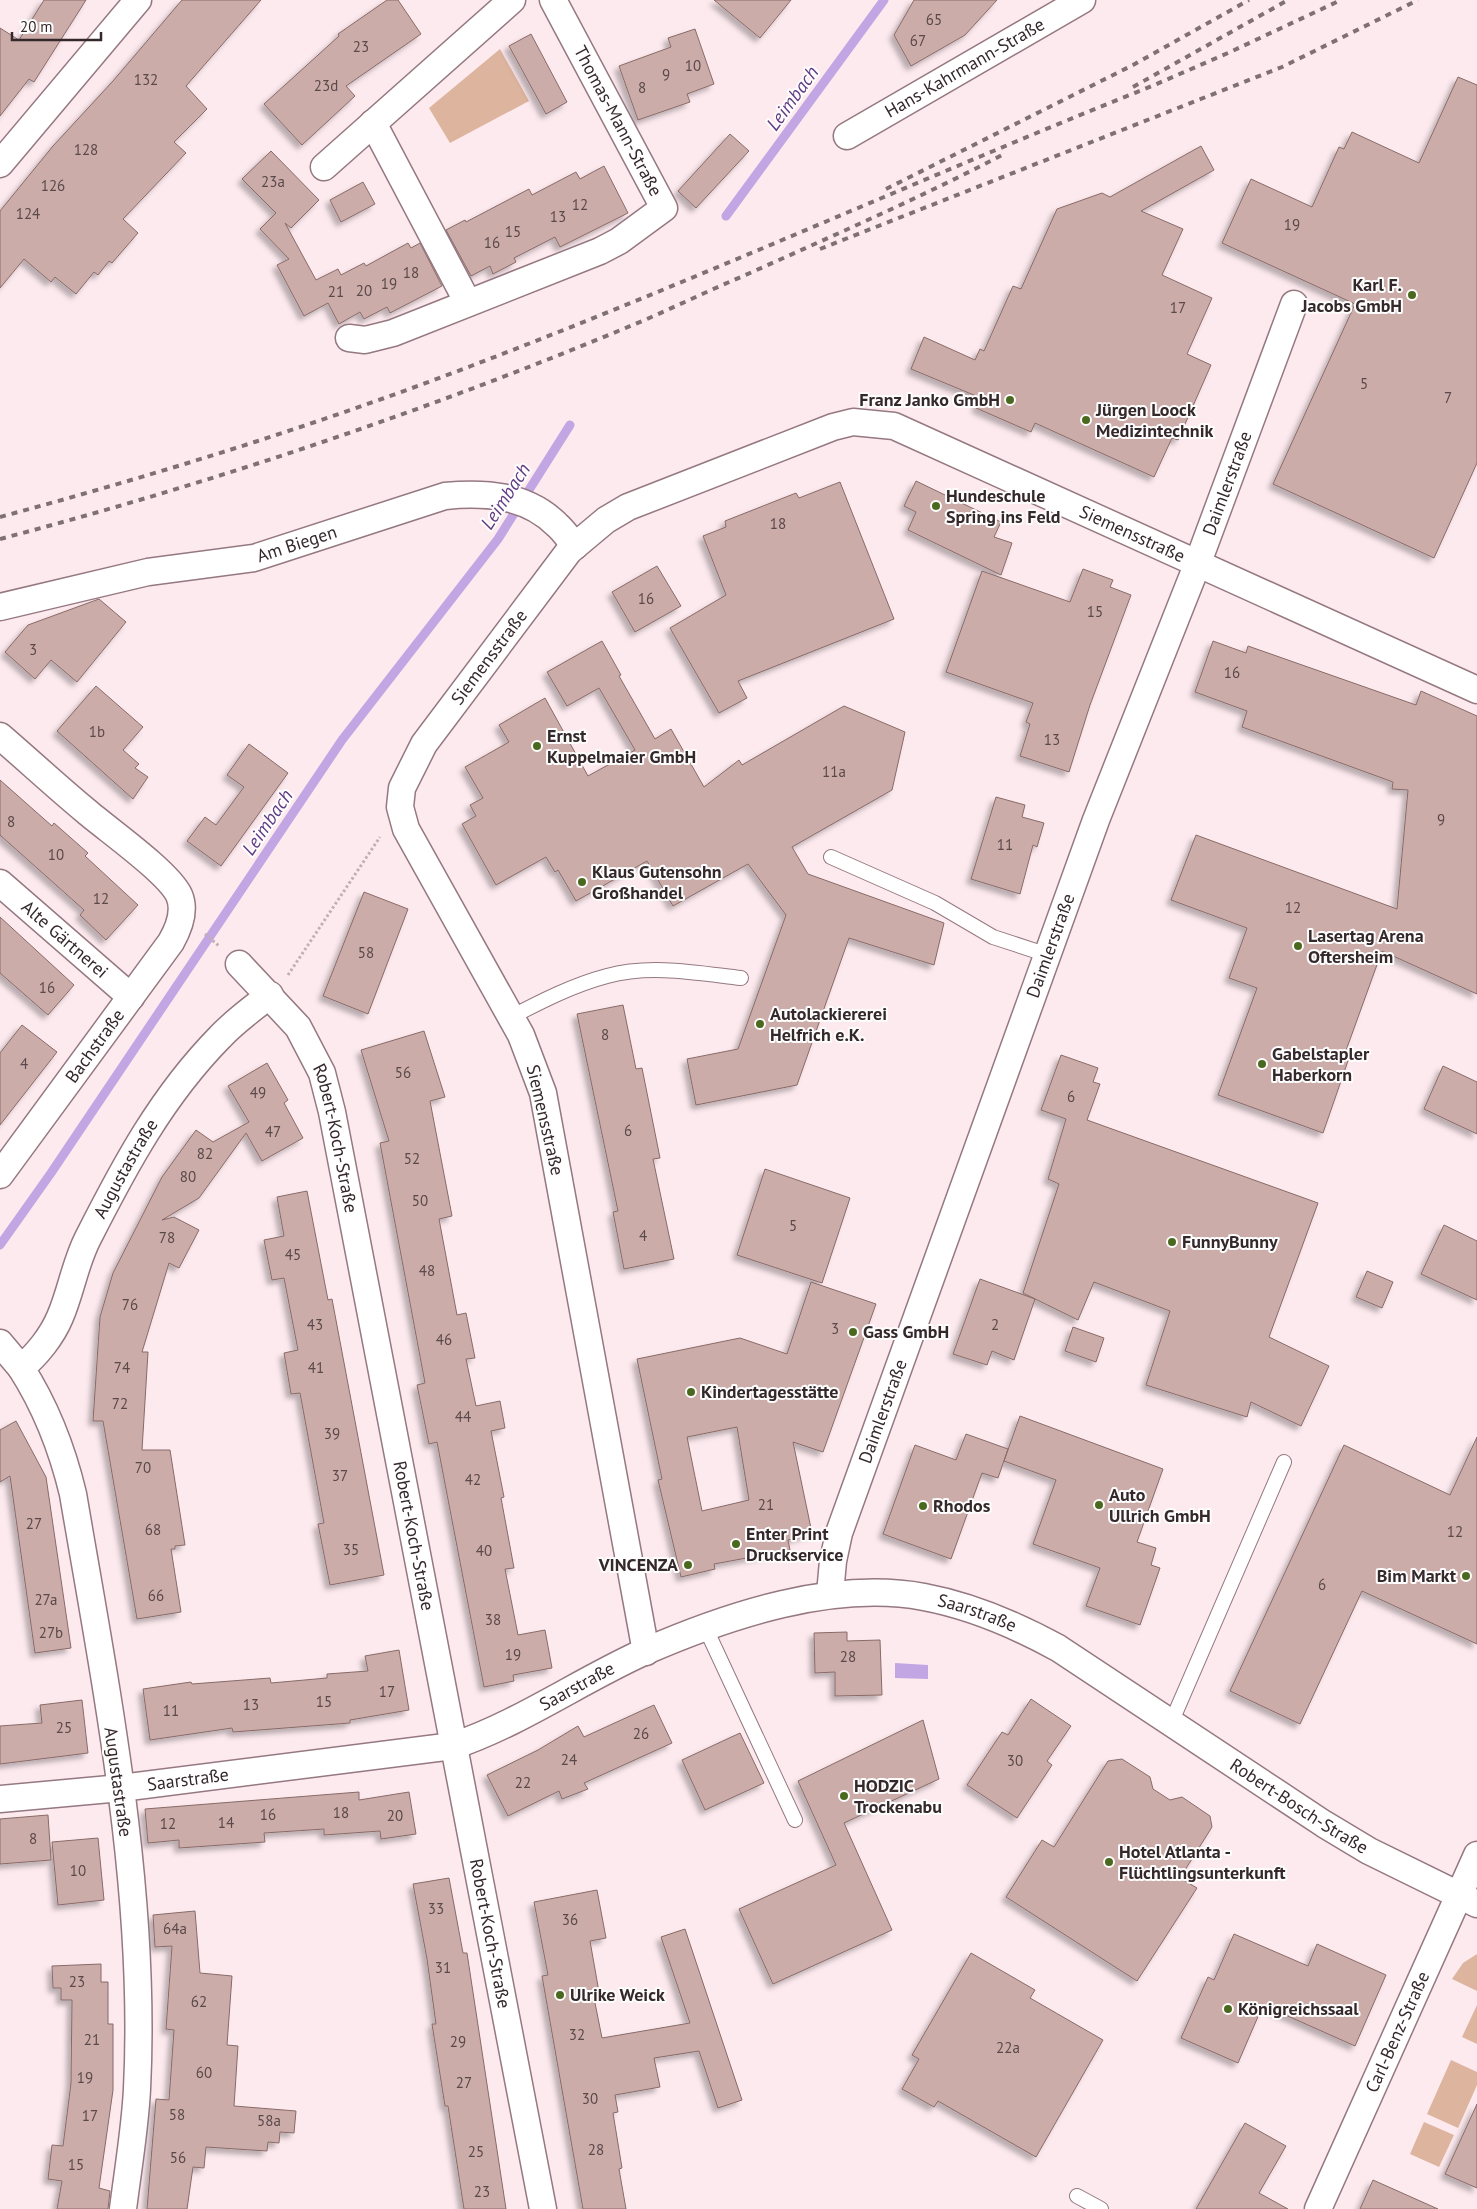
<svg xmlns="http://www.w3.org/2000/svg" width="1477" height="2209" font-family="'PT Sans',sans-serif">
<defs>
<filter id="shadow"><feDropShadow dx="-4.5" dy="4.5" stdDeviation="2.5" flood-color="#0004"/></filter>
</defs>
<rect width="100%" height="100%" fill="#fdeaef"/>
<path fill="#ddb49e" d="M500,49L529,101L450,143L429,108Z
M1477,1954V1991L1452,1979L1463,1963Z
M1477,2005V2044L1462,2037Z
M1451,2060L1477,2072V2085L1458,2128L1427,2114Z
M1424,2122L1454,2135L1439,2167L1410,2154Z"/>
<path fill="#c2a6e3" d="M895,1663L928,1665V1679L895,1678Z"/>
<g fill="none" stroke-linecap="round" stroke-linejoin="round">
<path stroke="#c2a6e3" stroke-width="9" d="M726,216L884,0
M0,1245L51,1173L342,740L498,539L570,425"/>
</g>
<path fill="#ccaca9" stroke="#886b68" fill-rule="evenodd" filter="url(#shadow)" d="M44,0H86L34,82L29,79L0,116V28L19,40Z
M182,0H261L186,86L207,109L174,142L186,153L123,219L138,233L112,263L109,261L98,275L94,272L76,294L55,277L51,282L24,259L0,288V211L53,146L113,81Z
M387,0H398L421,34L346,86L355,96L302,145L264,104L339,36L338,34Z
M714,0H791L760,38Z
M914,0H997L965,35L911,66L894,35Z
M695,29L714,84L687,94L690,102L638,120L619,66L671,47L668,38Z
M531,34L567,102L546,114L509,46Z
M1458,77L1477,85V463L1434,558L1273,484L1355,304L1222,243L1251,179L1312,207L1339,147L1344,149L1352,132L1419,163Z
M730,134L749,151L696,208L678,191Z
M1201,146L1214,170L1141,211L1183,229L1162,275L1212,298L1187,354L1211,365L1178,440L1172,438L1154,477L1035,423L1031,432L976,408L981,398L911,369L924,337L975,360L980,349L984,351L1013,286L1021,289L1057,209L1102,193L1110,197Z
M271,151L319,200L291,228L285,223L316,280L338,269L341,275L364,263L366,266L408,243L411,248L420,243L442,286L390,313L387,307L364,319L360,312L339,324L328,303L304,316L277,265L289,259L260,229L276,213L242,179Z
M604,166L628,213L560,247L555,237L514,258L516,262L493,274L490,266L471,276L446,230L465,220L466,222L529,189L532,195L576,172L580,179Z
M363,182L375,204L341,222L330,200Z
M916,481L1001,522L994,537L1012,543L1001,575L908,530L916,512L904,506Z
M840,482L894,619L738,681L747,698L719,713L670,628L726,595L703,536L726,527L725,521L796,493L799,498Z
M657,566L681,606L635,632L612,592Z
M1083,569L1113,580L1110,587L1131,595L1090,705L1069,772L1020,756L1030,724L1026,722L1033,703L946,672L982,571L1070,602Z
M99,599L126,622L77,682L51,660L35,679L5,652L28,625Z
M602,641L621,675L619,676L655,739L671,729L704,787L739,760L742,765L844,706L905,732L892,790L792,847L808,874L944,923L934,965L849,938L797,1085L696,1105L687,1059L738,1049L786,915L748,864L673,906L647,861L576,901L558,870L555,872L546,857L496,885L462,824L476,816L470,805L483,798L465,767L509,742L499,725L545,698L588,776L635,750L599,688L567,706L547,672Z
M1213,641L1246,653L1248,646L1416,705L1421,691L1477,716V994L1382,951L1344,1056L1349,1058L1323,1133L1218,1095L1257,988L1229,978L1247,928L1171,900L1196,835L1397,909L1408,790L1392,789L1393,782L1242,727L1247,711L1195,692Z
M96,686L143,727L123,750L139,764L135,768L148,777L133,799L57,731Z
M249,744L288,773L221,866L187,841L205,817L216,825L244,787L227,775Z
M0,780L52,826L54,823L88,853L85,856L138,905L106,940L80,915L84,910L0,835Z
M996,797L1025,805L1022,817L1044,823L1037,847L1033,845L1020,894L971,879Z
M364,892L408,909L368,1014L323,996Z
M0,917L74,985L48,1015L0,973Z
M623,1005L636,1069L642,1068L660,1158L653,1159L674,1259L624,1269L613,1212L618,1211L577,1014Z
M22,1025L57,1052L0,1125V1053Z
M424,1031L445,1097L430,1101L452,1216L439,1219L457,1315L466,1313L475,1358L466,1359L476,1406L500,1401L505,1428L491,1431L504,1497L501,1498L514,1568L505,1569L518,1635L545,1630L552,1668L513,1675L514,1681L484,1687L437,1442L429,1444L417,1385L425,1383L380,1143L389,1141L361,1050Z
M1061,1055L1098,1068L1093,1082L1100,1084L1087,1120L1318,1203L1269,1337L1329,1366L1301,1426L1251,1402L1247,1417L1146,1385L1170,1311L1094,1282L1078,1320L1023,1293L1059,1184L1048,1179L1066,1119L1041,1110Z
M267,1063L288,1100L284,1103L303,1138L262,1161L246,1133L199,1198L162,1220L174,1217L199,1230L179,1268L169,1263L142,1352H148L142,1450H170L185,1545L175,1546V1549H171L181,1612L137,1619L103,1421H93L100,1317L113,1273L162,1177L196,1130L213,1142L249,1122L228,1086Z
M1443,1066L1477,1082V1134L1424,1109Z
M765,1169L850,1198L822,1283L737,1255Z
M307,1191L328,1300L332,1299L384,1575L330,1585L318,1524L324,1523L300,1393L291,1394L284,1353L298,1350L284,1278L272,1280L264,1240L284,1236L277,1197Z
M1444,1225L1477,1241V1300L1421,1274Z
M1367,1271L1393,1282L1382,1308L1356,1297Z
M980,1279L1035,1299L1014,1360L992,1351L987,1365L953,1354Z
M811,1282L876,1304L823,1452L793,1442L812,1533L788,1540L790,1550L714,1564L715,1569L681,1577L658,1480L662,1479L637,1359L740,1338L787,1354ZM737,1427L749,1500L702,1511L687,1437Z
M1073,1327L1104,1338L1096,1362L1065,1351Z
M1020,1416L1163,1469L1137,1542L1156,1548L1151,1565L1160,1568L1140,1625L1086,1606L1100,1568L1033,1544L1056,1480L1004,1461Z
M16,1421L46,1477L71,1648L35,1653L10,1476L0,1482V1430Z
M966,1434L1008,1449L998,1478L982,1473L951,1559L883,1534L915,1445L956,1460Z
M1477,1437V1644L1362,1591L1300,1724L1230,1691L1344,1445L1450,1495Z
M847,1632V1641L880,1640L882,1695L835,1696V1672L815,1673L814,1633Z
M399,1650L409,1710L350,1720V1723L233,1732L232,1728L150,1740L143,1689L191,1682L192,1684L270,1678L271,1683L327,1678V1674L368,1671L365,1656Z
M1031,1699L1071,1726L1047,1761L1052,1765L1017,1818L967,1785L1002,1732L1008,1735Z
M82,1700L88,1753L0,1764V1726L42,1723L40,1705Z
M654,1705L672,1743L584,1783L588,1789L562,1799L559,1791L508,1816L487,1775L538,1750L578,1726L584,1737Z
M923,1720L939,1779L844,1823L892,1930L773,1984L739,1909L836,1865L798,1781Z
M740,1733L764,1783L705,1810L682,1760Z
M1122,1759L1150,1777L1153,1789L1170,1800L1182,1797L1210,1816L1212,1827L1180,1878L1197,1888L1137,1981L1006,1897L1042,1840L1054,1847L1108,1761Z
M359,1792V1800L409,1792L416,1834L381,1839L380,1831L324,1835V1829L264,1833L265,1842L179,1848V1840L148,1843L145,1809Z
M48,1815L51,1860L0,1864V1819Z
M98,1838L104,1900L58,1905L52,1842Z
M449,1878L463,1953H467L506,2209H464L448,2106H445L432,2024H436L427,1959L413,1884Z
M597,1890L606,1938L590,1941L599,1992L593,1993L602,2038L690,2023L661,1937L685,1929L742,2100L718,2108L699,2051L654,2058L660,2087L615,2095L618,2112L613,2113L622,2168L619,2169L626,2209H583L542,1976L548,1975L534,1902Z
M195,1911L200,1973L232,1976L227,2045L238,2046L234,2106L296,2111L294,2133L280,2132L279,2143L268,2142L267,2151L206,2147L204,2168L193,2167L187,2209H147L156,2099L169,2100L174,2030L166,2029L172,1946L155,1947L153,1915Z
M1234,1934L1308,1966L1317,1944L1386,1975L1355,2046L1263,2005L1238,2063L1181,2038L1208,1977L1214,1980Z
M971,1953L1035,1990L1030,1998L1103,2040L1036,2157L938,2101L934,2107L902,2089L919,2059L912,2055Z
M101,1964V1982H108V2024H113V2090L99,2188L110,2191L108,2209H57L62,2181L48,2179L52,2145L63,2146L71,2083L72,2000H61V1988H53L52,1966Z
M1477,2104V2188L1445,2174Z
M1245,2123L1286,2146L1259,2193L1288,2209H1196Z
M1373,2180L1438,2209H1360Z"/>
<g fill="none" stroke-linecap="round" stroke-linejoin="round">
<g stroke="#957881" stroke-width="16">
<path id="lane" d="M831,857L935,903L993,937L1048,955
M511,1017C542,1001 573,985 607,976C650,964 698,973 741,978
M706,1629L795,1820
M1171,1723L1284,1462
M1077,2196L1101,2209"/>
</g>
<g stroke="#957881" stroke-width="29">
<g id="street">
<path d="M373,123L468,303"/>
<path id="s1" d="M847,136L1082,0"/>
<path d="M0,164L138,0"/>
<path d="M324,167L512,0"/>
<path d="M349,338L365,340L393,333L600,251L619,241L664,208L553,0"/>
<path id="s2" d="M0,607L148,572L254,558L445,496C486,492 527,495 557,525C564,531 569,539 575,546"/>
<path d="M0,736C29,761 57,787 86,811C108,830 168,872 179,895C186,911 179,928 171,942L0,1175"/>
<path id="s3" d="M0,883L131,997"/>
<path id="s4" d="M239,964L298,1027L322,1073L332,1112L543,2209"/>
<path d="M0,1343L21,1368"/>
<path id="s5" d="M830,1594L833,1561L839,1533L1096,820L1197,565L1294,304"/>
<path id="s6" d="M646,1652L543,1093L521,1035L406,829L400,807L402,788L424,744L569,551L606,520L628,507L833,427L853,422L894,426L1477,690"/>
<path id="s7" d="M0,1799L121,1788L453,1746C521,1723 581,1680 646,1651C729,1615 834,1580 924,1597C972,1606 1016,1625 1058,1648L1324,1824L1369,1851L1477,1904"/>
<path id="s8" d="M123,2209C128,2169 135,2129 137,2089C147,1891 106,1688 73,1494C62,1448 46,1407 21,1368C37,1355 52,1336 60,1317C71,1292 75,1263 88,1238C125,1165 162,1096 220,1037C235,1021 253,1008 270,995"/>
<path id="s9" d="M1318,2209L1477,1855"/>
</g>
</g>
<path stroke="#c0afb4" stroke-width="3" stroke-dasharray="2.5 2.5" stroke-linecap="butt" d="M205,934L219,946
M288,975L380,837"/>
<use href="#lane" stroke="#fff" stroke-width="14"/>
<use href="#street" stroke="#fff" stroke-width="26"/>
<path stroke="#7e7074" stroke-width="4" stroke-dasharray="6 6" stroke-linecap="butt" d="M1133,87L1288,0
M886,189L1133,65L1249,0
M820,249L1282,67L1418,0
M0,517C159,474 317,425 471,366C700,279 924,177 1152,86L1228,53L1341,0
M0,539C220,481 438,407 647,319C679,305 710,290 741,277C830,237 920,198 1006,153"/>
</g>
<g fill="#4a691e" stroke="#fdfdfd" stroke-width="2">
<circle cx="1412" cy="295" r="5"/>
<circle cx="1010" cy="400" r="5"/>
<circle cx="1086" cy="420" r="5"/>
<circle cx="936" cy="506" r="5"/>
<circle cx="537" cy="746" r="5"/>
<circle cx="582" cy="882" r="5"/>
<circle cx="1298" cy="946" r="5"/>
<circle cx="760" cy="1024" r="5"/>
<circle cx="1262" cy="1064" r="5"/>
<circle cx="1172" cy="1242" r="5"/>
<circle cx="853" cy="1332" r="5"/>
<circle cx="691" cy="1392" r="5"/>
<circle cx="1099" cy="1505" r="5"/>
<circle cx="923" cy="1506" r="5"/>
<circle cx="736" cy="1544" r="5"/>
<circle cx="688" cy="1565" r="5"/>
<circle cx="1466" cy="1576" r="5"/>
<circle cx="844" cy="1796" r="5"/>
<circle cx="1109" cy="1862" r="5"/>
<circle cx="560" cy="1995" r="5"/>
<circle cx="1228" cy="2009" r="5"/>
</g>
<g text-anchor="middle" stroke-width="4" stroke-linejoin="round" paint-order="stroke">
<g font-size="15" fill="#5a494a">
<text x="934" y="25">65</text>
<text x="918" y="46">67</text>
<text x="361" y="52">23</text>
<text x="693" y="71">10</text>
<text x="666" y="80">9</text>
<text x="146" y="85">132</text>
<text x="326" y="91">23d</text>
<text x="642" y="93">8</text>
<text x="86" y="155">128</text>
<text x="273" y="187">23a</text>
<text x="53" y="191">126</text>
<text x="580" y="210">12</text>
<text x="28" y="219">124</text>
<text x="558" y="222">13</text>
<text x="1292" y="230">19</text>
<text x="513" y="237">15</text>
<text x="492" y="248">16</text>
<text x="411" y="278">18</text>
<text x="389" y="289">19</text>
<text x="364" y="296">20</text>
<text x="336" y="297">21</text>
<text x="1178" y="313">17</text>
<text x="1364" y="389">5</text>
<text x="1448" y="403">7</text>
<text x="778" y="529">18</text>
<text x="646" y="604">16</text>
<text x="1095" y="617">15</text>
<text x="33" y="655">3</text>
<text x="1232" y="678">16</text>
<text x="97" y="737">1b</text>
<text x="1052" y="745">13</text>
<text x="834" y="777">11a</text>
<text x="1441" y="825">9</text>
<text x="11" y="827">8</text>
<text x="1005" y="850">11</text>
<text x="56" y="860">10</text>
<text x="101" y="904">12</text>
<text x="1293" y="913">12</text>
<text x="366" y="958">58</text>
<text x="47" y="993">16</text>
<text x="605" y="1040">8</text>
<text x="24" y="1069">4</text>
<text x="403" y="1078">56</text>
<text x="258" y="1098">49</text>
<text x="1071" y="1102">6</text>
<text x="628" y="1136">6</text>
<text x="273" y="1137">47</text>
<text x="205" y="1159">82</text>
<text x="412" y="1164">52</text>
<text x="188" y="1182">80</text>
<text x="420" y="1206">50</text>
<text x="793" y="1231">5</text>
<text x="643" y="1241">4</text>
<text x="167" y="1243">78</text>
<text x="293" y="1260">45</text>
<text x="427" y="1276">48</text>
<text x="130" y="1310">76</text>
<text x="315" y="1330">43</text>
<text x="995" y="1330">2</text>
<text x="835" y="1334">3</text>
<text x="444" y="1345">46</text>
<text x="122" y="1373">74</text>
<text x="316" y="1373">41</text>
<text x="120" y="1409">72</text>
<text x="463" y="1422">44</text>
<text x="332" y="1439">39</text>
<text x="143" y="1473">70</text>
<text x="340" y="1481">37</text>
<text x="473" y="1485">42</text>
<text x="766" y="1510">21</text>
<text x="34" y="1529">27</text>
<text x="153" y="1535">68</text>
<text x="1455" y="1537">12</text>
<text x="351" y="1555">35</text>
<text x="484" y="1556">40</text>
<text x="1322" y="1590">6</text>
<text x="156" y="1601">66</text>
<text x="46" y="1605">27a</text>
<text x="493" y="1625">38</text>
<text x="51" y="1638">27b</text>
<text x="513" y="1660">19</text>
<text x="848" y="1662">28</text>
<text x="387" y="1697">17</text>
<text x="324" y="1707">15</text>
<text x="251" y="1710">13</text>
<text x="171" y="1716">11</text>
<text x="64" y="1733">25</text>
<text x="641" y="1739">26</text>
<text x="569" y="1765">24</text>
<text x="1015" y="1766">30</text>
<text x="523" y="1788">22</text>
<text x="341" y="1818">18</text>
<text x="268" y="1820">16</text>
<text x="395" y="1821">20</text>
<text x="226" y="1828">14</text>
<text x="168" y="1829">12</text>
<text x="33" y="1844">8</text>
<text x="78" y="1876">10</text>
<text x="436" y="1914">33</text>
<text x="570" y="1925">36</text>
<text x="175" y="1934">64a</text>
<text x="443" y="1973">31</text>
<text x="77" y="1987">23</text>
<text x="199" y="2007">62</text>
<text x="577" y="2040">32</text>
<text x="92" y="2045">21</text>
<text x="458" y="2047">29</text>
<text x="1008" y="2053">22a</text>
<text x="204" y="2078">60</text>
<text x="85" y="2083">19</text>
<text x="464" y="2088">27</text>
<text x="590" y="2104">30</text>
<text x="177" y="2120">58</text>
<text x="90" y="2121">17</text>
<text x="269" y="2126">58a</text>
<text x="596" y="2155">28</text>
<text x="476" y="2157">25</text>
<text x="178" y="2163">56</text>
<text x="76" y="2170">15</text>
<text x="482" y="2197">23</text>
</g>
<g font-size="18" fill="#34282b" stroke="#fdfdfd">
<text dy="6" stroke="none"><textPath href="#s1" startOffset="136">Hans-Kahrmann-Straße</textPath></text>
<text transform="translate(618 121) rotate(62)" y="6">Thomas-Mann-Straße</text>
<text dy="6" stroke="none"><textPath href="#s5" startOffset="1181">Daimlerstraße</textPath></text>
<text dy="6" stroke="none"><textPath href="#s6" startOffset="1816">Siemensstraße</textPath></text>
<text dy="6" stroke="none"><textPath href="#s2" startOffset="304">Am Biegen</textPath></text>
<text dy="6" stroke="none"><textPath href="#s6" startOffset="1066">Siemensstraße</textPath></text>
<text dy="6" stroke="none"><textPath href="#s3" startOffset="86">Alte Gärtnerei</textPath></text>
<text dy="6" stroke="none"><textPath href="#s5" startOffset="686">Daimlerstraße</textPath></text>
<text transform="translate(95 1046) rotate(-54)" y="6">Bachstraße</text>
<text transform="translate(545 1120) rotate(77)" y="6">Siemensstraße</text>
<text dy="6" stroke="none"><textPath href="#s4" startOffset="205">Robert-Koch-Straße</textPath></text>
<text dy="6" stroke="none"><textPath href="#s8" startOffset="1085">Augustastraße</textPath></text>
<text dy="6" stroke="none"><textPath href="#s5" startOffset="191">Daimlerstraße</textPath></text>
<text dy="6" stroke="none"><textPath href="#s4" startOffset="610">Robert-Koch-Straße</textPath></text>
<text dy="6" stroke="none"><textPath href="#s7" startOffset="1014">Saarstraße</textPath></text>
<text dy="6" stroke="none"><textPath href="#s7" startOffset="594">Saarstraße</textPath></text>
<text dy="6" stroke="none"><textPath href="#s7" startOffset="189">Saarstraße</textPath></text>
<text transform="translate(118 1782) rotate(82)" y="6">Augustastraße</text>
<text dy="6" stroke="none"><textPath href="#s7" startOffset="1391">Robert-Bosch-Straße</textPath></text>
<text dy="6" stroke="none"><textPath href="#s4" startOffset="1015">Robert-Koch-Straße</textPath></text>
<text dy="6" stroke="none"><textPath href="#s9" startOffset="194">Carl-Benz-Straße</textPath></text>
</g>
<g font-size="18" font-weight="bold" fill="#34282b" stroke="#fdfdfd" text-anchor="start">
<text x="1402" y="291" text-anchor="end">Karl F.<tspan x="1402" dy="21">Jacobs GmbH</tspan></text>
<text x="1000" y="406" text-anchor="end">Franz Janko GmbH</text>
<text x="1096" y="416">Jürgen Loock<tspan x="1096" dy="21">Medizintechnik</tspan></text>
<text x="946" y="502">Hundeschule<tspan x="946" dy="21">Spring ins Feld</tspan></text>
<text x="547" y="742">Ernst<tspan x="547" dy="21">Kuppelmaier GmbH</tspan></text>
<text x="592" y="878">Klaus Gutensohn<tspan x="592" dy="21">Großhandel</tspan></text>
<text x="1308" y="942">Lasertag Arena<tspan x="1308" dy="21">Oftersheim</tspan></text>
<text x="770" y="1020">Autolackiererei<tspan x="770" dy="21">Helfrich e.K.</tspan></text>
<text x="1272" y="1060">Gabelstapler<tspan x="1272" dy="21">Haberkorn</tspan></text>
<text x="1182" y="1248">FunnyBunny</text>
<text x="863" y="1338">Gass GmbH</text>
<text x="701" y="1398">Kindertagesstätte</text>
<text x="1109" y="1501">Auto<tspan x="1109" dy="21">Ullrich GmbH</tspan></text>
<text x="933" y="1512">Rhodos</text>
<text x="746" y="1540">Enter Print<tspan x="746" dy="21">Druckservice</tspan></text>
<text x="678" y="1571" text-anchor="end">VINCENZA</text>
<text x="1456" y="1582" text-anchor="end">Bim Markt</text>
<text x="854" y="1792">HODZIC<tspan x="854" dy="21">Trockenabu</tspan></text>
<text x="1119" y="1858">Hotel Atlanta -<tspan x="1119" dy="21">Flüchtlingsunterkunft</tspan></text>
<text x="570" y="2001">Ulrike Weick</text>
<text x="1238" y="2015">Königreichssaal</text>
</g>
<g font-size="19" font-style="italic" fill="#603a83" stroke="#fdfdfd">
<text transform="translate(792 98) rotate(-54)" y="7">Leimbach</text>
<text transform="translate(505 496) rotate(-57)" y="7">Leimbach</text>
<text transform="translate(267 822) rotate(-56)" y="7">Leimbach</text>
</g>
</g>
<path d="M12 32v8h89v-8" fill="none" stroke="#34282b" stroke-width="2.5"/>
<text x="20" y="32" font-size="15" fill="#34282b" stroke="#fdfdfd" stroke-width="4" paint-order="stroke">20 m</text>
</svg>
